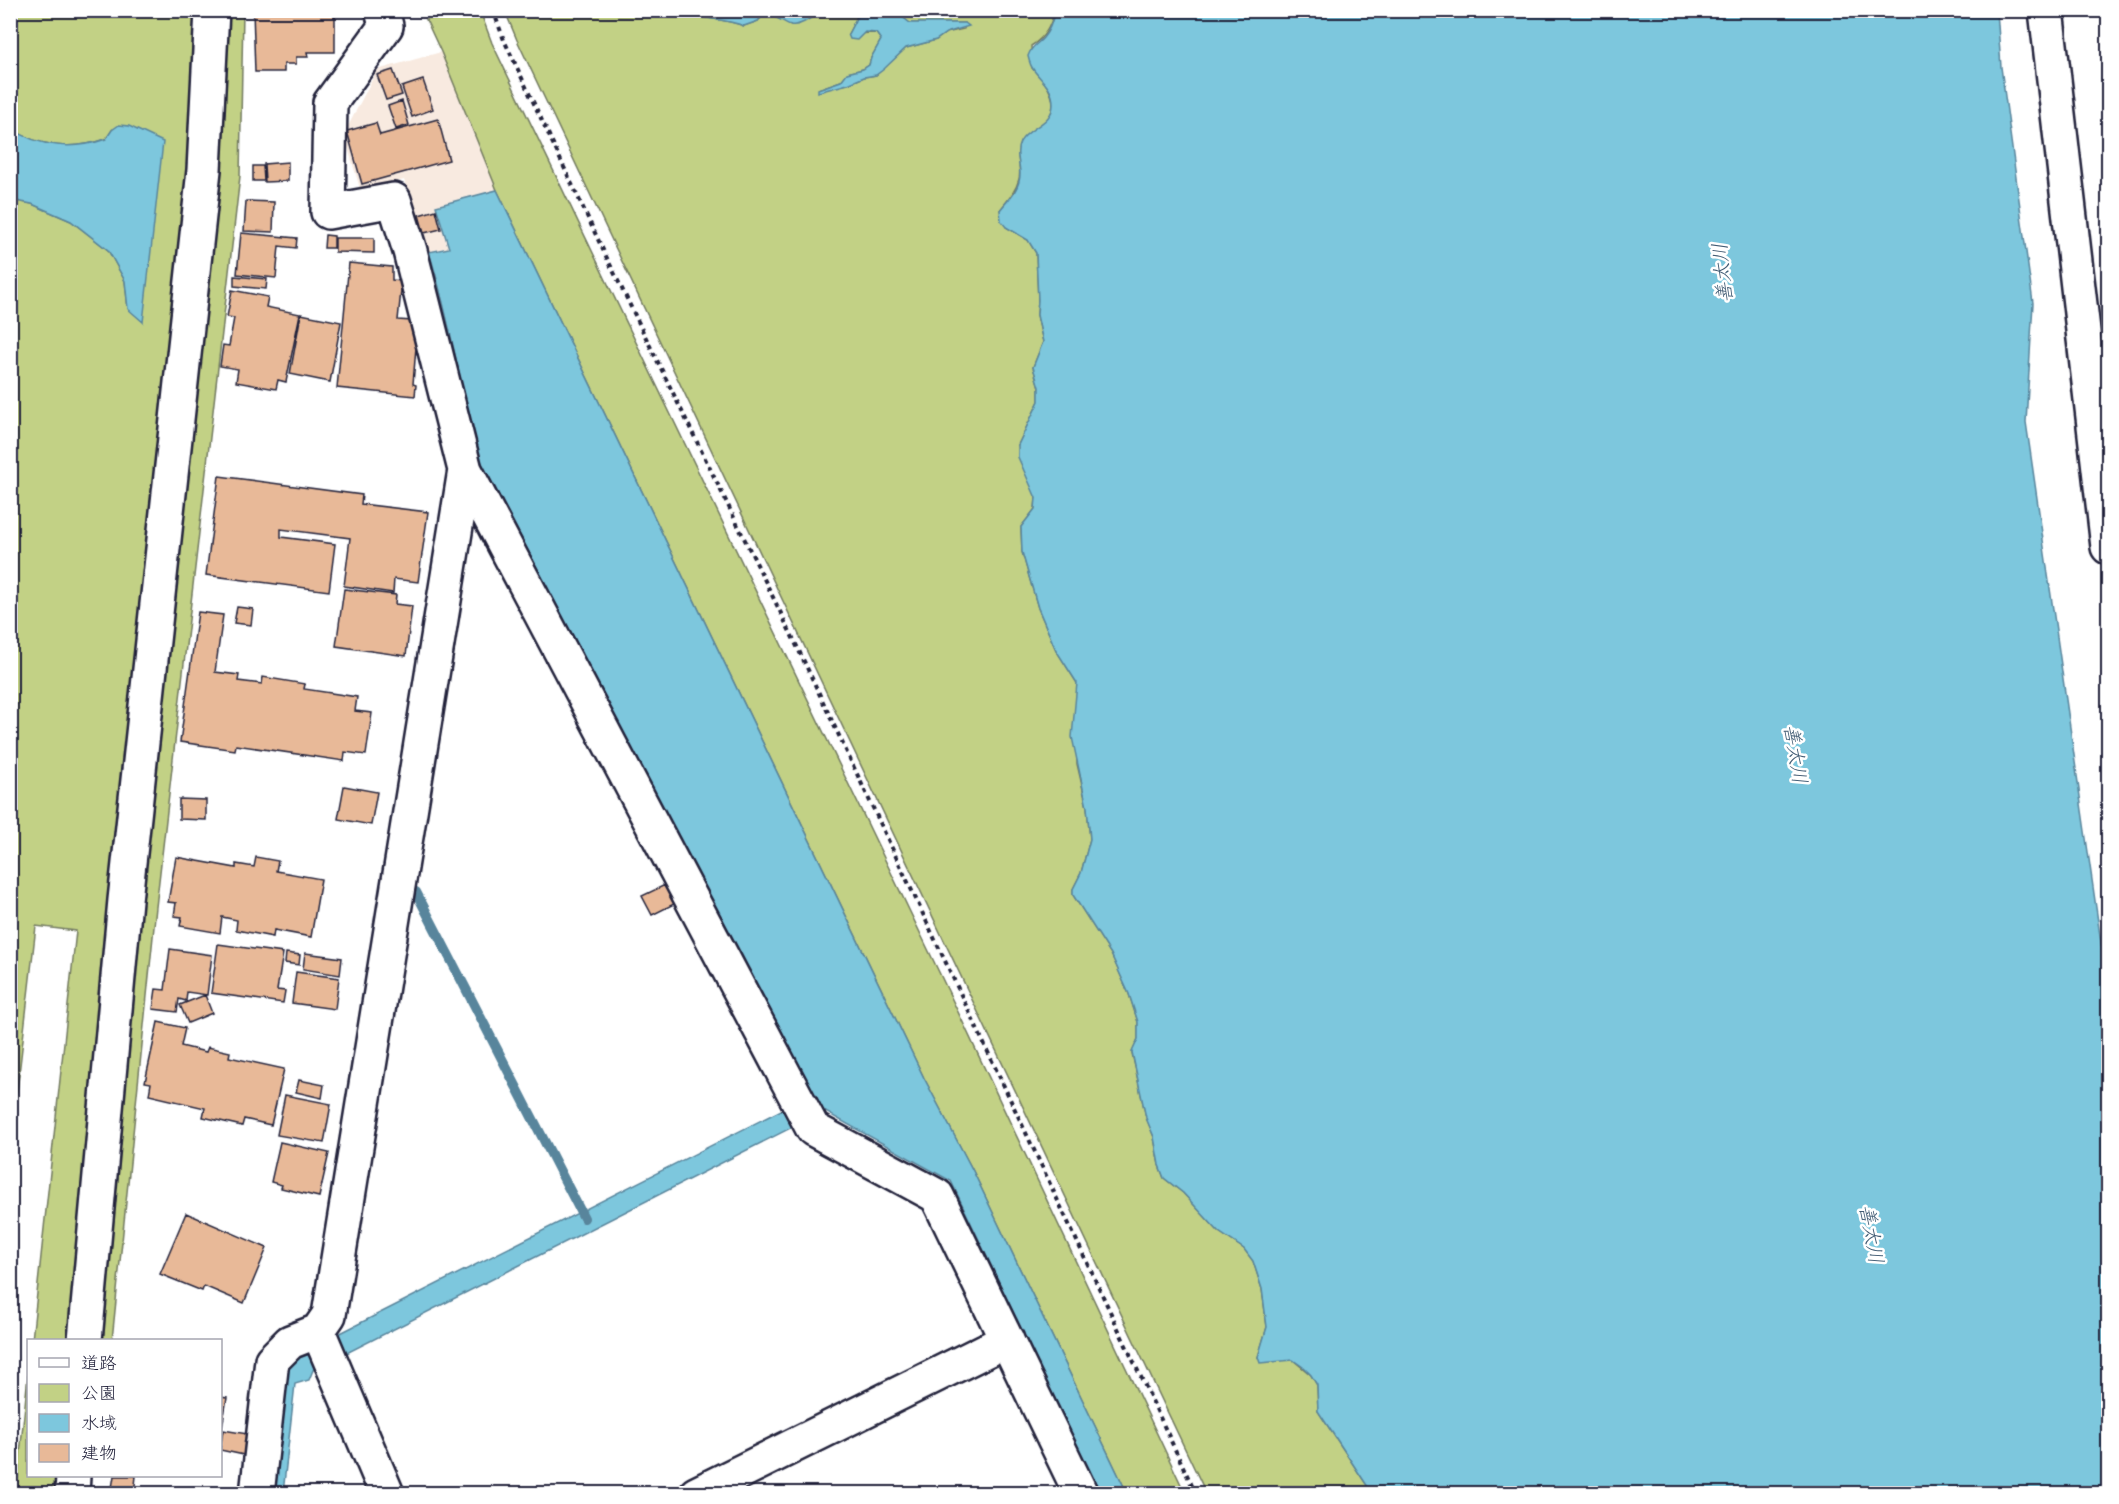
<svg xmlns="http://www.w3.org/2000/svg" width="2119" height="1504" font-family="Dekko,'Klee One',sans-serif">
<rect width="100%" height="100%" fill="#fff"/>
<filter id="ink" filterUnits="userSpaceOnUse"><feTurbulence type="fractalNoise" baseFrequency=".0167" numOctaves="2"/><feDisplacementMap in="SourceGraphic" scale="12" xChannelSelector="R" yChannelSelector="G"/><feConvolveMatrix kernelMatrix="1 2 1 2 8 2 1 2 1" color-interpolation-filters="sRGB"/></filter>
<g filter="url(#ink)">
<path fill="#f8eae0" d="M441,52L497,190L437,206L449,248L429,252L404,180L361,192L344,134L377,70Z"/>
<path fill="#c2d185" stroke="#727a60" stroke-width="1.5" d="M11,11H200L192,170L75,1340H32L76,931L36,926L11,1144V200L32,204L71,221L108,250L125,281L128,309L112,130L106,139C75,150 39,148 11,128Z
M223,11H243L240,176L156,907L112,1340H96Z
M422,11H480L492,43L950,995L1185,1493H1127L973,1171L924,1078L497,190L441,52Z
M505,11H679C700,19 723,18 744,26L758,21L764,14L772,15L791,25L799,24L822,11H860L848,34L876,33L881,40L871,58L869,65L863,69L848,73L841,81L818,89L848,84L864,77L876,75L906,48L936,40L946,33L964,29L965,23H910L899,15L897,11H1055C1050,26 1046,37 1031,46L1032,68C1047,83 1065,106 1042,124C1035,129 1025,134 1021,142C1014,153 1022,167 1019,179C1016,191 1008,200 1000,210L1006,227L1028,240L1036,253L1038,300L1037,315L1043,342L1033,367L1039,387V401L1018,445L1036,498L1035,509L1021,527L1022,552L1038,608L1056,650L1077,683V764L1087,807L1090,839L1081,873L1073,889V895L1111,954L1129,994L1138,1022V1039L1132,1053L1146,1117L1154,1137L1159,1165L1164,1178L1183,1193L1219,1232L1244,1249L1253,1261L1262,1289L1267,1327L1258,1357L1293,1360L1311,1375L1317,1385L1318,1411L1372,1493H1206L517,40Z
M28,1375V1476H63L61,1493L16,1494Z"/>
<path fill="#7dc7dd" stroke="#59859c" stroke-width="1.5" d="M679,11H822C814,15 801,27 791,25C782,22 775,15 764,14L758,21L744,26C723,18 700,20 679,11Z
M860,11H897L900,15L910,23H965L969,26L946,33L936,40L906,48L884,69L876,75L864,77L848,84L818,92V89L841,81L847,73L863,69L869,65L871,58L881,40L876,33L865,32L857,40L850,39L848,34Z
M1055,11H1997L2001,67L2033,303L2026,422L2108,991V1493H1372L1318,1411L1317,1385L1311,1375L1303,1367L1293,1360L1260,1363L1258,1357L1267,1327L1262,1289L1253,1261L1244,1249L1219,1232L1183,1193L1164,1178L1159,1165L1154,1137L1146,1118L1132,1052L1138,1039V1022L1129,994L1111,954L1073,895V889L1081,873L1090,839L1087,807L1072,737L1077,683L1056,650L1038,608L1022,552L1021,527L1035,509L1036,498L1018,457V445L1039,401V387L1033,367L1043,342L1037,315L1038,300L1036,253L1028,240L1006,227L1001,221L1000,210C1008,200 1020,189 1020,174C1020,164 1015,152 1020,142C1028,127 1053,124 1053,104C1053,87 1041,81 1033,69C1030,65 1029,60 1028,56C1032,45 1036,46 1043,38C1050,30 1052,21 1055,11Z
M119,125L129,126L163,142L143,322L128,309L125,281L108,250L71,221L32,204L11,200V128C39,148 75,150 106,139L112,130Z
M497,190L924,1078L973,1171L1127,1493H1099L951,1181L824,1111L313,1370L309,1380L295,1384L283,1493L272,1494L286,1365L303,1352L813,1094L478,455C460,387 450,318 429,252L449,248L436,206Z"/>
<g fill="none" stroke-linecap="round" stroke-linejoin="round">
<path stroke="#59859c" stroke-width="10" d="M416,892L584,1218"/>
</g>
<path fill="#e8b998" stroke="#22223b" stroke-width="1.5" d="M253,10H335V52H307L308,57H296V64H284V72H255Z
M393,70L402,95L386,100L377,75Z
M423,80L433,109L412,117L402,87Z
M402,101L409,125L396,129L388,106Z
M438,119L449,160L362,184L347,131L376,123L380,135Z
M288,162V181L265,182L264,164Z
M253,166H263L264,181H253Z
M246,201L274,202L273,232L244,231Z
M436,210L441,229L424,233L419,215Z
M241,233L297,238L296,248L279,246L276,278L237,274Z
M325,235L334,236V248H324Z
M335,238H374V253L335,252Z
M349,263L392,267V280L402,281L398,320L412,321L416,347L413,384L416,385L415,396L337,388Z
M234,276L267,279L266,289L234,286Z
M232,290L268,297L266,307L300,314L286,382L278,380L276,389L236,382L238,369L220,366L223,345L229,346L234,318L227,317Z
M301,314L341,322L330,382L290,374Z
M219,476L362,495L361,504L428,512L418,582L394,579L393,593L344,586L350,538L281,529V537L335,544L329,591L206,575Z
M344,589L396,595L395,604L412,606L406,656L336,646Z
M237,607L253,609L251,625L234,623Z
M198,612L223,615L215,672L239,675L238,681L262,684L263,677L305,684L304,689L357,697L355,711L372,713L366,755L345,752L344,761L236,745L235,750L180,742Z
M344,786L377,792L371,825L338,819Z
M179,799L206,800V820L179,819Z
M176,857L236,868V864L254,867L256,857L278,861L276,871L321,879L311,937L274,930L273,937L236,930L237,920L222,917L220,933L180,926L182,917L174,916L176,903L168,902Z
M665,885L674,904L652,915L642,896Z
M218,944L283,953L277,990L285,991L283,1003L211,993Z
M170,949L212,955L207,995L187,992L186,1001L179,999L177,1012L153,1009L156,989L165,990Z
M286,953L300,955L299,965L285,963Z
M305,953L342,958L340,975L303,969Z
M296,972L339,978L335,1009L292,1003Z
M205,995L212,1013L188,1023L180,1005Z
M158,1022L185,1028L181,1046L206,1052L208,1047L230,1052L229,1057L284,1069L271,1125L244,1119L242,1126L203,1117L205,1108L149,1095L151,1083L145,1082Z
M299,1080L324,1085L322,1098L296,1092Z
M285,1095L331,1104L324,1143L277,1135Z
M280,1142L329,1153L319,1197L281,1188L282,1185L271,1182Z
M186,1213L267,1248L244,1303L204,1286L202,1291L160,1274Z
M220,1397L227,1398L222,1428H220Z
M223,1430L248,1434L244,1455L220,1450Z
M114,1476H136L134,1494H111Z"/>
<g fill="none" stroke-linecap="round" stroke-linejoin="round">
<g stroke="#22223b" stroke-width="38">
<path id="minor" d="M2046,10L2108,547
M465,470L813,1129L937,1196L1081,1494
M318,1331L387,1494
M85,1340L125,900L204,170L212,10
M72,1494L73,1476
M257,1494L272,1360L290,1342L318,1331L329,1315L465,470L410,251L394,200L328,212L330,103L386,26L382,10
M696,1494L1007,1340"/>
</g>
<path stroke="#22223b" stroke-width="4" stroke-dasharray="4.5 4.5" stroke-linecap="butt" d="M493,10L504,40L603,250L793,638L1196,1494"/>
<use href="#minor" stroke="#fff" stroke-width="33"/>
</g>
</g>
<g text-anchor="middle" stroke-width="5" stroke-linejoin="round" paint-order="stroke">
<g font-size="20" font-style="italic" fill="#425c74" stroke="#fff">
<text transform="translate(1722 273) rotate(-96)" y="7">善太川</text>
<text transform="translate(1796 754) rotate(81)" y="7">善太川</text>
<text transform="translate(1872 1234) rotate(80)" y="7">善太川</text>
</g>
</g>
<rect width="2119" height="1504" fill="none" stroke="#fff" stroke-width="36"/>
<rect x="18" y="18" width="2083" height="1468" fill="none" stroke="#22223b" stroke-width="2" filter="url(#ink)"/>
<rect x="27" y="1339" width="195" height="138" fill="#ffffff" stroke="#a7a7b1" stroke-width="1.5"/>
<rect x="39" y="1358" width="30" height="9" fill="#ffffff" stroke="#a7a7b1" stroke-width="1.5"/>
<text x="81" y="1369" font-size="18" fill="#22223b">道路</text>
<rect x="39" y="1384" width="30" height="18" fill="#c2d185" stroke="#a7a7b1" stroke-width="1.5"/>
<text x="81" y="1399" font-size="18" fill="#22223b">公園</text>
<rect x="39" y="1414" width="30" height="18" fill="#7dc7dd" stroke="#a7a7b1" stroke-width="1.5"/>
<text x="81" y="1429" font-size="18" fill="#22223b">水域</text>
<rect x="39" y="1444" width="30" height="18" fill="#e8b998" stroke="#a7a7b1" stroke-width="1.5"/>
<text x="81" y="1459" font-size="18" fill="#22223b">建物</text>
</svg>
